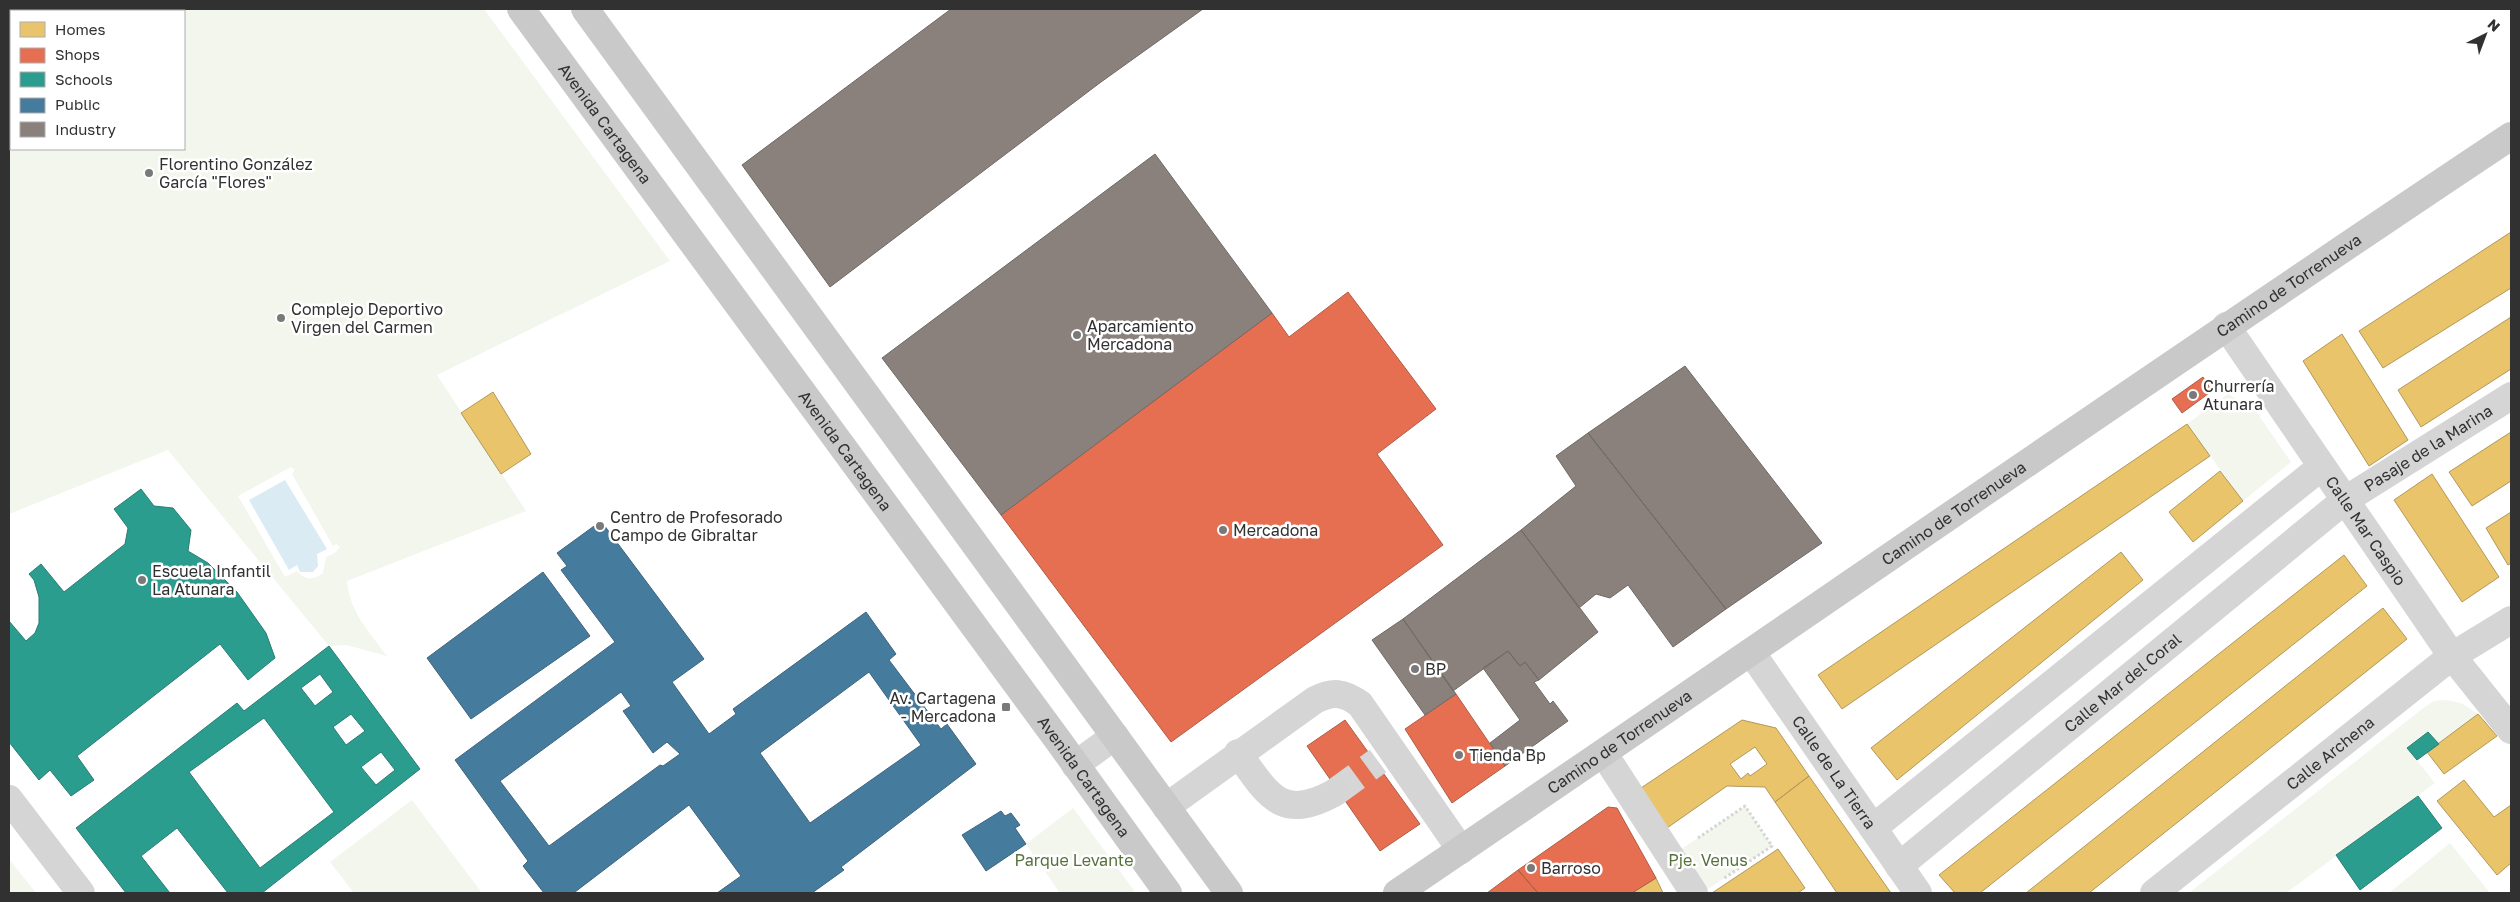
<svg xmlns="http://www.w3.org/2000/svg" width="2520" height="902" font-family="'Golos Text',sans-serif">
<rect width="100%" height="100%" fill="#fff"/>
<path fill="#f2f6ed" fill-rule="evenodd" d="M9,9H484L670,261L437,375L526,511L347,581C349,611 370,633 387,656L346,645L329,646L168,450L9,514ZM11,11H184V149H11ZM291,467L295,470L292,474L333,546L336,544L340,547L335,553L326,557L323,573C313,581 305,580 297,571L285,577L238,496Z
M2228,394L2255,410L2291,462L2243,501L2187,424Z
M2445,700L2461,703L2478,714L2439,744L2428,732L2407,748L2435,783L2286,893H2189L2422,709L2434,701Z
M412,800L482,893H354L330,862Z
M1745,806L1772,846L1702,893L1671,856Z
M1073,808L1133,889L1134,893H1060L1026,844Z
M2450,843L2490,893H2389Z
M9,859L36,893H9Z"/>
<path fill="#daebf4" d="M285,480L327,549L317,554L318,566L313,572H300L297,565L289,570L249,500Z"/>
<path fill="#e9c46a" stroke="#b29859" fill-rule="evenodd" d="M2511,232V288L2383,368L2359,331Z
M2511,317V369L2421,427L2398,390Z
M2342,334L2408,440L2369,466L2303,361Z
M493,392L531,454L501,474L461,413Z
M2187,424L2210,456L1842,709L1818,675Z
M2511,432V481L2472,506L2449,472Z
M2220,471L2243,501L2193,542L2169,512Z
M2432,474L2499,577L2462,602L2394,500Z
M2511,512V563L2508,565L2486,528Z
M2121,552L2143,580L1897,780L1871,748Z
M2344,555L2367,586L1980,893H1955L1939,875Z
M2383,608L2407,639L2089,893H2026Z
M2478,714L2497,736L2444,774L2427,752Z
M1742,720L1776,728L1809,776L1775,802L1765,787L1727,786L1667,828L1641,788ZM1755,747L1767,764L1750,776L1748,773L1741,779L1730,764Z
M1809,776L1891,893H1837L1775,802Z
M2464,780L2494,817L2511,805V863L2497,875L2437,801Z
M1778,849L1805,888L1798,893H1712Z
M1656,878L1663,893H1632Z"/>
<path fill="#e76f51" stroke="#b05c47" d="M1348,292L1436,409L1377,454L1443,545L1171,742L1001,515L1272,313L1289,337Z
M2203,377L2212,391L2182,413L2172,399Z
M1456,694L1505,766L1452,803L1405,729Z
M1345,720L1420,824L1380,851L1307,746Z
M1608,807L1617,808L1656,878L1632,893H1538L1518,870Z
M1518,870L1538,893H1487Z"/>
<path fill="#2a9d8f" stroke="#2c7d73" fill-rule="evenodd" d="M141,489L154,506L173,508L191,530L188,551L208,563L237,592L266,633L275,658L248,680L220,644L77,756L94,780L71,796L50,770L39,780L9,742V621L26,641L35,633L39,623V597L34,580L29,574L41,564L64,592L125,544L128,528L114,509Z
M329,646L420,769L262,893H228L177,828L141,856L170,893H126L76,828L237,703L244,711ZM320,674L333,692L315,706L301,688ZM351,714L365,731L346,745L333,727ZM264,718L334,812L260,868L189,772ZM381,752L395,770L376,785L361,767Z
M2428,732L2439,744L2417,760L2407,748Z
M2418,796L2442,828L2360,890L2336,855Z"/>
<path fill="#457b9d" stroke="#3f657d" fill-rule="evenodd" d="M601,521L704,659L672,682L709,734L736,714L733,709L866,612L896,654L889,660L941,729L947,724L976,764L841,867L844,870L812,893H717L741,876L689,805L575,892L576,893H544L523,866L528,861L455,760L615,642L561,570L567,566L557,553ZM869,672L921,745L810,823L760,753ZM621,692L631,706L623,711L653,753L667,742L680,754L663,766L660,765L549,846L500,781Z
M543,572L590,636L471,719L427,658Z
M1001,811L1005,816L1011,813L1020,825L1015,828L1026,844L986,871L962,835Z"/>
<path fill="#8a817c" stroke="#6f6966" d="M951,9H1203L1101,82L830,287L742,165Z
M1155,154L1272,313L1001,515L882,358Z
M1685,366L1822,543L1726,609L1588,433Z
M1588,433L1726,609L1673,647L1628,585L1610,598L1596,594L1579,608L1521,530L1576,486L1556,456Z
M1521,530L1598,632L1539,680L1525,662L1520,666L1508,651L1453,691L1403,619Z
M1403,619L1456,694L1425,715L1372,640Z
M1508,651L1520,666L1525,662L1539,680L1534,682L1550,704L1553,701L1568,721L1505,766L1490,743L1520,720L1483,668Z"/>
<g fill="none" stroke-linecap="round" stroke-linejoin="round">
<path stroke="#d6d6d6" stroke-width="28" stroke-dasharray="28 14" stroke-linecap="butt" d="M1334,793L1378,761"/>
<path stroke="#d5d5d5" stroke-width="3" stroke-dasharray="2.5 2.5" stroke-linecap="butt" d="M1698,838L1745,806L1772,846L1723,879"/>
<g stroke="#d5d5d5" stroke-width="28">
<path id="s1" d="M2226,326L2452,656L2511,730"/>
<path id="s2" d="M1751,652L1918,893"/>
<path d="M1238,753C1268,795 1281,822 1334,793"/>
<path d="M1604,754L1694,893"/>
<path d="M1075,765L1115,736"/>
<path d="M9,799L81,893"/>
<path d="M1166,807L1315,700C1333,691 1343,692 1360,704L1461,850"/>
<path d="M1873,828L2321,467"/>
<path id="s3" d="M1899,866L2345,500L2511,396"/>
<path id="s4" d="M2154,893L2452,656L2511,620"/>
</g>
<g stroke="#c9c9c9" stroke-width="28">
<path id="s5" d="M521,9L1060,743L1168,893"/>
<path d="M585,9L1229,893"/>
<path id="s6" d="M1397,893C1769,641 2137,385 2511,136"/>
</g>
</g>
<g fill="#797979" stroke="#fff" stroke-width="2">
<circle cx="149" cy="173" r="5"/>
<circle cx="281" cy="318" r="5"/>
<circle cx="1077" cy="335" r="5"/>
<circle cx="2193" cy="395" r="5"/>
<circle cx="600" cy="526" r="5"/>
<circle cx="1223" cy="530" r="5"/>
<circle cx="142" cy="580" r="5"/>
<circle cx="1415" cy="669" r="5"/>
<rect x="1001" y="702" width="10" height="10" rx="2.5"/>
<circle cx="1459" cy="755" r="5"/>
<circle cx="1531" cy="868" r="5"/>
</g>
<g text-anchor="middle" stroke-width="5" stroke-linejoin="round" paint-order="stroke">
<g font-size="16" fill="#313131" stroke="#fff">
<text dy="6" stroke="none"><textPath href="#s5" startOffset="142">Avenida Cartagena</textPath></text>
<text dy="6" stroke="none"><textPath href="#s6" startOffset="1079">Camino de Torrenueva</textPath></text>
<text dy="6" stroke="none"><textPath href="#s3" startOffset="675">Pasaje de la Marina</textPath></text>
<text dy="6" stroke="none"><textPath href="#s5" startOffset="548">Avenida Cartagena</textPath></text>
<text dy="6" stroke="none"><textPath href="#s6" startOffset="674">Camino de Torrenueva</textPath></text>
<text dy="6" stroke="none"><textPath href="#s1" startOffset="248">Calle Mar Caspio</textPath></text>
<text dy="6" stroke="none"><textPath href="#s3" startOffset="289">Calle Mar del Coral</textPath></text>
<text dy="6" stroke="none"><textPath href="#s6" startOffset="269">Camino de Torrenueva</textPath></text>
<text dy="6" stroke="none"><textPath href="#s4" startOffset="225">Calle Archena</textPath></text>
<text dy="6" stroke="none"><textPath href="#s2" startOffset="146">Calle de La Tierra</textPath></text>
<text dy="6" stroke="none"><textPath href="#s5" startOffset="952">Avenida Cartagena</textPath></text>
</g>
<g font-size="16" fill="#313131" stroke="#fff" text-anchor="start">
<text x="159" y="170">Florentino González<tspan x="159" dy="18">García "Flores"</tspan></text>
<text x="291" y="315">Complejo Deportivo<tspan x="291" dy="18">Virgen del Carmen</tspan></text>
<text x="1087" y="332">Aparcamiento<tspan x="1087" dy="18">Mercadona</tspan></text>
<text x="2203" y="392">Churrería<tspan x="2203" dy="18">Atunara</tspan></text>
<text x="610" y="523">Centro de Profesorado<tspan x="610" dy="18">Campo de Gibraltar</tspan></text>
<text x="1233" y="536">Mercadona</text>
<text x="152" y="577">Escuela Infantil<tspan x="152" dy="18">La Atunara</tspan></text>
<text x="1425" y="675">BP</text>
<text x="996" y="704" text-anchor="end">Av. Cartagena<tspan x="996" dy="18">- Mercadona</tspan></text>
<text x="1469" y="761">Tienda Bp</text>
<text x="1541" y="874">Barroso</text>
</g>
<g font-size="16" fill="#57713b" stroke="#fff">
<text x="1074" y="866">Parque Levante</text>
<text x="1708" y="866">Pje. Venus</text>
</g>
</g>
<rect width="2520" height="902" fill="none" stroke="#313131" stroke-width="20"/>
<rect x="10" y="10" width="175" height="140" fill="#ffffff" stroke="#adadad"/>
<rect x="20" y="22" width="25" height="15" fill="#e9c46a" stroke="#adadad"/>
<text x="55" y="35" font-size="15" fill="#313131">Homes</text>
<rect x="20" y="48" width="25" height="15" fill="#e76f51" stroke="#adadad"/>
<text x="55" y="60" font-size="15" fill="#313131">Shops</text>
<rect x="20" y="72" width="25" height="15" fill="#2a9d8f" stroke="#adadad"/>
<text x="55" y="85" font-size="15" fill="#313131">Schools</text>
<rect x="20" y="98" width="25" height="15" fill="#457b9d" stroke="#adadad"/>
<text x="55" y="110" font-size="15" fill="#313131">Public</text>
<rect x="20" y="122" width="25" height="15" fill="#8a817c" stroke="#adadad"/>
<text x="55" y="135" font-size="15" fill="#313131">Industry</text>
<g transform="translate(2485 35) rotate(42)" stroke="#ffffff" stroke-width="4" paint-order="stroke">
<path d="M0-4L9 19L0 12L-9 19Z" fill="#313131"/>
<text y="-8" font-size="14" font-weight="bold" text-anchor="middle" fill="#313131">N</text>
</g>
</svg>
